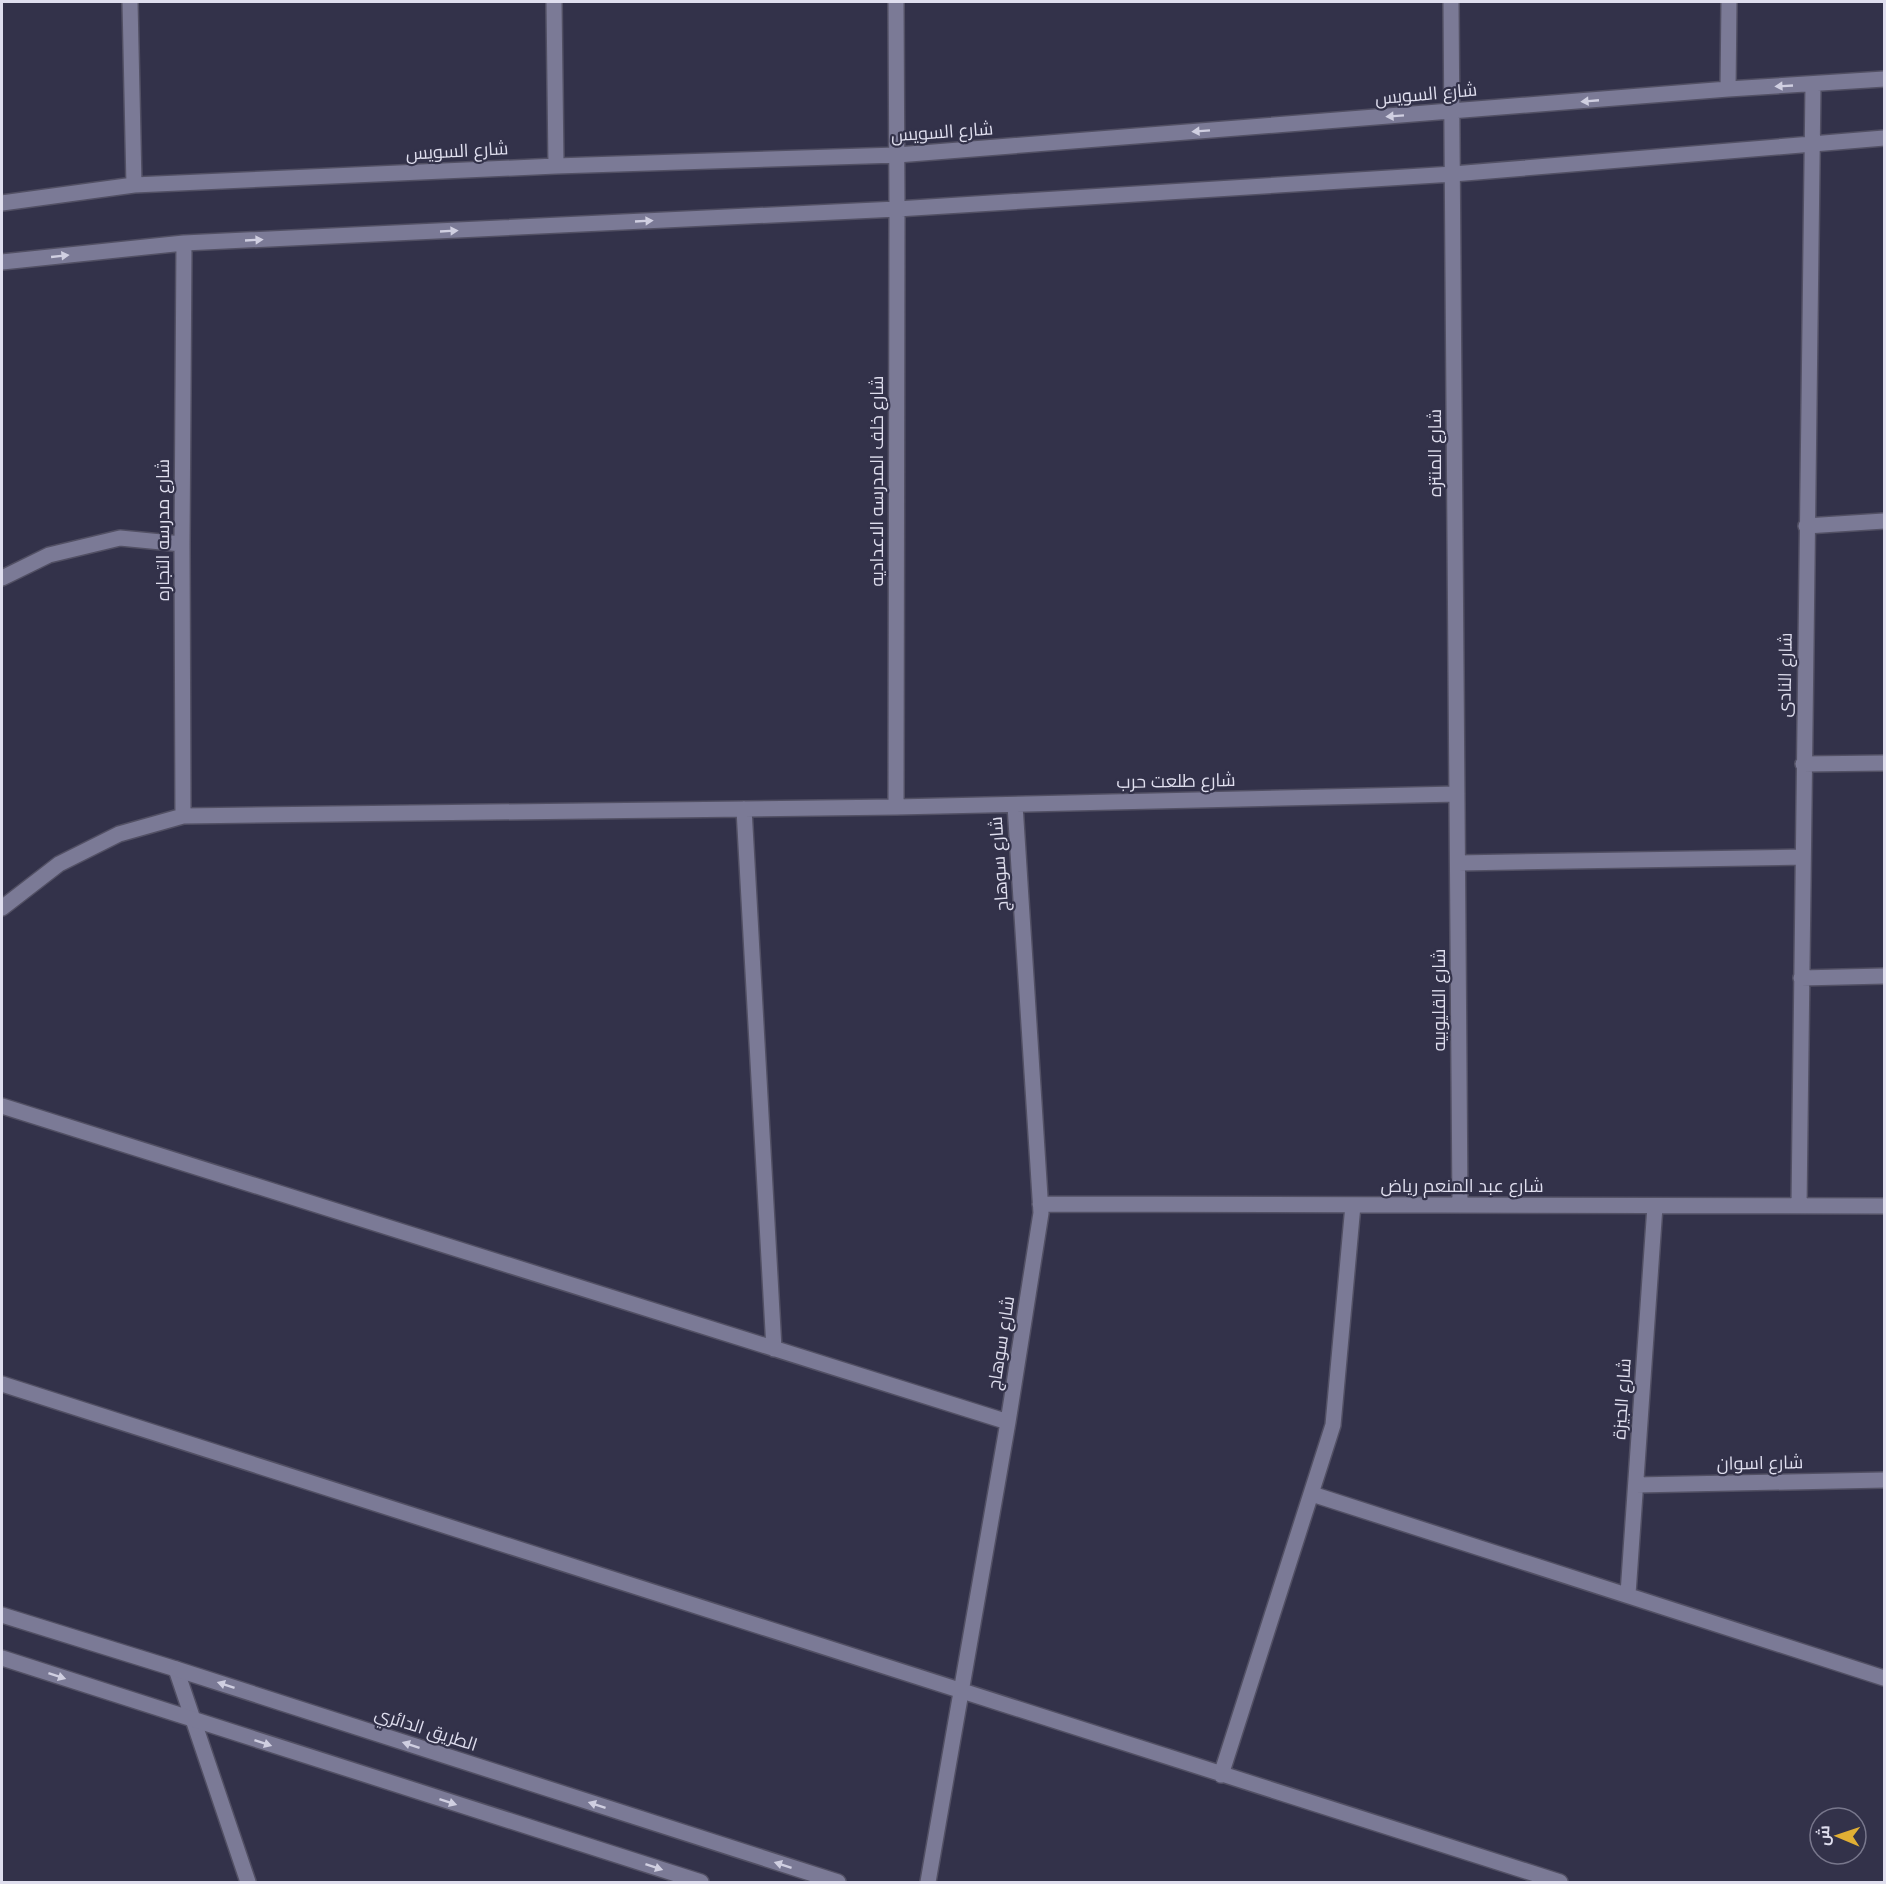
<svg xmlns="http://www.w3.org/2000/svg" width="1886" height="1884" font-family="'PT Sans',Cairo,sans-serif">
<rect width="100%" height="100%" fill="#33324a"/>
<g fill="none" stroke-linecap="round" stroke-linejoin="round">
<g stroke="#525064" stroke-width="18">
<path id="street" d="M130,2L134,185
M554,2L556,166
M1451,2L1460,1205
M1728,89L1729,2
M2,203L134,185L556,166L897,155L1728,89L1884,79
M2,262L184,243L897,209L1453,174L1884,138
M1806,526L1884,521
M2,578L49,555L120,538L182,544
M1803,764L1884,763
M896,807L897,209L896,2
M744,809L774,1349
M183,816L182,544L184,243
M1458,863L1803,857
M2,908L59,864L119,834L183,816L896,807L1457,794
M1801,978L1884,976
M2,1106L1008,1422
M1040,1204L1884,1206
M1799,1206L1813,85
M2,1384L1560,1882
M1636,1485L1884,1480
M1312,1494L1884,1678
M1628,1594L1655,1206
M176,1669L248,1882
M1221,1775L1333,1425L1353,1205
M928,1882L1008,1422L1041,1213L1015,805"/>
</g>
<g stroke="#525064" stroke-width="18">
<path id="secondary" d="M2,1615L176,1669L838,1882
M2,1658L701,1882"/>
</g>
<use href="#street" stroke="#7b7a96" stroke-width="15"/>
<use href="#secondary" stroke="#7b7a96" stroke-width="15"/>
</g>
<defs><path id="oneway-solid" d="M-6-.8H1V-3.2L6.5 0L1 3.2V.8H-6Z" transform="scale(1.5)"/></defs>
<g fill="#d0cfe1">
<use href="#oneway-solid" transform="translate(1784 86) rotate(177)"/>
<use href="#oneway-solid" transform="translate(1590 101) rotate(175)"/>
<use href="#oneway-solid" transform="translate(1395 116) rotate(176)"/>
<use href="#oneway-solid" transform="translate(1201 131) rotate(176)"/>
<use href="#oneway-solid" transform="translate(644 221) rotate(-3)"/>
<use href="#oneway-solid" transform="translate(449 231) rotate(-3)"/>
<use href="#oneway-solid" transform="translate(254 240) rotate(-3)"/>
<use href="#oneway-solid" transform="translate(60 256) rotate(-6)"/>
<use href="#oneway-solid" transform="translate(57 1676) rotate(18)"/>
<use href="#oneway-solid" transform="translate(226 1685) rotate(-162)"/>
<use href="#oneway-solid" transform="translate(263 1743) rotate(18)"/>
<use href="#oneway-solid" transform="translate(411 1745) rotate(-162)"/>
<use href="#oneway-solid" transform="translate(448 1802) rotate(18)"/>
<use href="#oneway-solid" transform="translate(597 1805) rotate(-162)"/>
<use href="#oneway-solid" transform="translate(783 1865) rotate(-162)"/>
<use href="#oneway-solid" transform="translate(654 1867) rotate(18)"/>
</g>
<g text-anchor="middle" stroke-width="4.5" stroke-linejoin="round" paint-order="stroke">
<g font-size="18" fill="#dfdeee" stroke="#33324a">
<text transform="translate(1426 94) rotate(-5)" y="6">شارع السويس</text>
<text transform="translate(942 132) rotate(-4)" y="6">شارع السويس</text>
<text transform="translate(457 151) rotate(-3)" y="6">شارع السويس</text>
<text transform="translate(1435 453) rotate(-90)" y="6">شارع المنتزه</text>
<text transform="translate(877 481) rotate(-90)" y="6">شارع خلف المدرسه الاعداديه</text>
<text transform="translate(163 530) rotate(-90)" y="6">شارع مدرسه التجاره</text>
<text transform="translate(1785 675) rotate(-89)" y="6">شارع النادى</text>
<text transform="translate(1176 781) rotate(-1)" y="6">شارع طلعت حرب</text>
<text transform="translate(999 864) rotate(-94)" y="6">شارع سوهاج</text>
<text transform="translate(1439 1000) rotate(-90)" y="6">شارع القليوبيه</text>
<text x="1462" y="1192">شارع عبد المنعم رياض</text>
<text transform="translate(1001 1343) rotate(-81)" y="6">شارع سوهاج</text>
<text transform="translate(1622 1399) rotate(-86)" y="6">شارع الجيزة</text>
<text transform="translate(1760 1463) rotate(-1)" y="6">شارع اسوان</text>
<text transform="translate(426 1729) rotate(18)" y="6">الطريق الدائري</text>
</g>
</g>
<rect width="1886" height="1884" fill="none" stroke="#dfdeee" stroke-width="6"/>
<g transform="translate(1838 1836) rotate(272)"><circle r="28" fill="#33324a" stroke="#78778c" stroke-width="1.5"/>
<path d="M0-4.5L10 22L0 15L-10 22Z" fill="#e1af34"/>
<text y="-9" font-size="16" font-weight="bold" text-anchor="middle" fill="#dfdeee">ش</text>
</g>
</svg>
